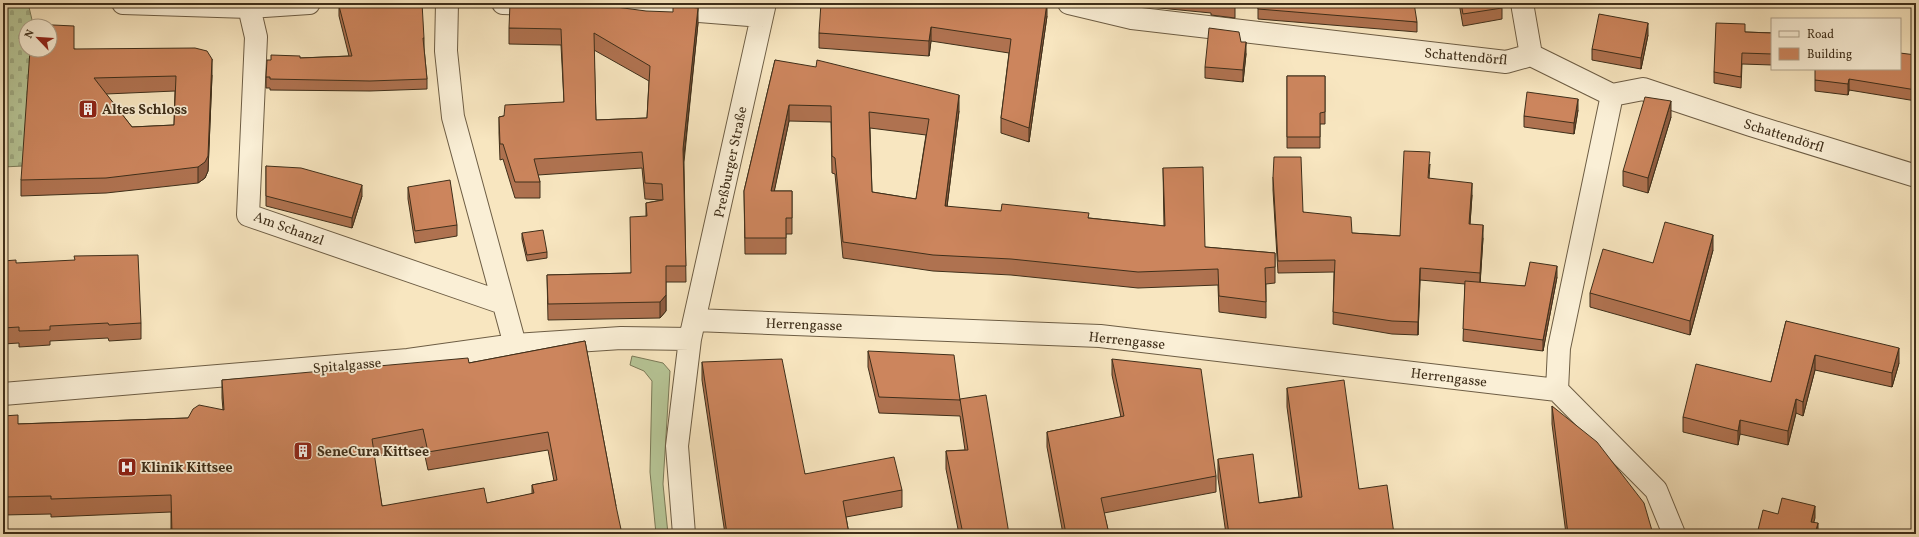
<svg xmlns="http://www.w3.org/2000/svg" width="1919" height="537" font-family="Vollkorn,serif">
<defs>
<pattern id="cemetery-stones" width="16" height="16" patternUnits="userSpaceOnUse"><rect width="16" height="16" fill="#b7c697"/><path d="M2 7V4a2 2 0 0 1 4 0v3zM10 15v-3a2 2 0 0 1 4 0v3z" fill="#9eaa82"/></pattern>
</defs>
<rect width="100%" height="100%" fill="#f8e6c0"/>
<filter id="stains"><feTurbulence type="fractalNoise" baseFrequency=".005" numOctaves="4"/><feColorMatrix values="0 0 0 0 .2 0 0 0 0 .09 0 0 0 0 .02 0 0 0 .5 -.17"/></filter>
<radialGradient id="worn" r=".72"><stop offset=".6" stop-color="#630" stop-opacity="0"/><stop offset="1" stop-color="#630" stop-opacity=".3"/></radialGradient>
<path fill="#b7c697" stroke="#7b7a58" d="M632,356L663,363L670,371L663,484L668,534H656L650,472L652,381L644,371L630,365Z"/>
<path fill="url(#cemetery-stones)" stroke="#7b7a58" d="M3,3H28L33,24V26H26V50H31L23,166L3,167Z"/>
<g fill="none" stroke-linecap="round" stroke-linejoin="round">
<g stroke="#6d5d44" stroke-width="24">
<path id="minor" d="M123,3L249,7L309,3
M447,3L446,51L453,117L515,345
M503,3L540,4
M1069,3L1132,18L1506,62L1531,55L1612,95L1643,89L1751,125L1916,176
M1522,3L1531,55
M584,6L674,9L762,16
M249,7L256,37L248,215L503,303
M1612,95L1559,348L1557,390L1656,490L1674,534
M695,320L1100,336L1557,390
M3,394L408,360L515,345L621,338L690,339
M684,534L677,446L690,339L765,3"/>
</g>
<use href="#minor" stroke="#faefd6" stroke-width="22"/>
</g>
<path fill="#af7250" stroke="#3f2f1a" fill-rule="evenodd" d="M1139,3H1235V18L1211,15V13L1139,6Z
M1258,3L1417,22V32L1258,19Z
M1459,3H1502V19L1463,26Z
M339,6L424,38V48L427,79V89L370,91L270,90V88H266V77L300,58L349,56L339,16Z
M1047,16L1029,142L1001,133V118L1009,53L931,41L929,56L819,48V33Z
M698,23L684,162L686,282H666V311L660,318L548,320L547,275L631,273L646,216V203L662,200L645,199L642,168L538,175L540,182V198H515L503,159L500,160L499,133V117L564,102L561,45L509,44V28ZM594,50L649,81L647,118L596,120Z
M1745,32L1772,33V65L1742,64L1741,88L1714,83V72Z
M1648,35L1641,69L1592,60V49Z
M1241,42L1246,54L1243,82L1205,78V67Z
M74,49L212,75L208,171L205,178L198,183L106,193L21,196V180ZM175,91L174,125L132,127L106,94Z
M1916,55V101L1849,90L1848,95L1815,91V80Z
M775,60L959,111L947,207L1089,218L1164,226L1163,168L1205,247L1275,253V283L1266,284V318L1219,312L1218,285L1138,288L1011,275L933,271L843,258L835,174L832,173L831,122L789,121L774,191H792V234H786V254H745L744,191ZM870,128L926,135L916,199L872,192Z
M1287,76H1325V124H1320V148H1287Z
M1578,110L1574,134L1524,127V116Z
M1671,117L1648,193L1623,186V171Z
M1430,164L1429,179L1472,195L1470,224L1483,238L1480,283L1525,286L1557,277L1543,351L1463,341L1465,284L1420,280L1418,335L1392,334L1333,324L1334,272L1278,273L1273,190V177L1303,212L1352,233L1400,236Z
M266,166L362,196L352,228L266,206Z
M408,187L457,225V236L415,243L408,199Z
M522,233L547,252V258L527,261L522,239Z
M1713,250L1690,335L1590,307V293L1653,263Z
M3,261L16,263L141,323V339L109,341L108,338L50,341V345L19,347V343L3,344Z
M1786,321L1899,363L1892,387L1815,370L1803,416L1796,413L1788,445L1740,434L1738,445L1683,432V417L1771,382Z
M585,341L616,506L171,534V512L51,517V514L3,515V416L18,424L188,418L223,410L222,398V380L469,363ZM423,447L428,470L548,450L554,481L532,485V494L487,503L382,506L374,457Z
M868,351L960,400L1009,534H959L946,469V451L965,450L960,416L879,413L868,367Z
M1112,359L1216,476V492L1104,513L1109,534H1063L1047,447V432L1121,417L1112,375Z
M702,362L805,474L902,490V507L846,517L849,534H725L702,380Z
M1287,388L1359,489L1394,534H1226L1218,478V459L1259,503L1299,497L1287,407Z
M1552,406L1653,534H1566L1552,424Z"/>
<path fill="#8f5d41" stroke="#3f2f1a" d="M1047,3V16L1029,142V128Z
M698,8V23L683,165V149Z
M1648,23V35L1641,69V58Z
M931,27V41L929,56V41Z
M1246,42V54L1243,82V70Z
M212,59V75L208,171L205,178L198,183V167Z
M1849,79V90L1848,95V84Z
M959,95V111L945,222V206Z
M1578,99V110L1574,134V123Z
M1671,101V117L1648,193V178Z
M789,105V121L771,207V191Z
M1472,183V195L1469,237V224Z
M362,185V196L352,228V218Z
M1483,225V238L1480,285V273Z
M1713,235V250L1690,335V321Z
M1557,266V277L1543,351V340Z
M1420,268V280L1418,335V322Z
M666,295V311L660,318V302Z
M1899,348V363L1892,387V373Z
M1815,355V370L1803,416V402Z
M1796,399V413L1788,445V431Z
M1740,420V434L1738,445V431Z
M1815,506V518L1811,533V522Z
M1818,523V534H1815Z"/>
<path fill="#cc855d" stroke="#3f2f1a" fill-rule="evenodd" d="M422,3L424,38H423L427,79L370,81L270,79V77H266L267,60H271V55L300,56V58L352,56L339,6Z
M510,3H586L646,11L673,12V5L698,8L683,149L686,266H666V295L660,302L548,304L547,275L631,273L630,217L647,216L646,203L663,200L662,184L645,183L642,152L534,159L540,182H515L503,144H500L499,117L504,116L505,105L564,102L561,29L509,28ZM594,33L650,66L647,118L596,120Z
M821,3H1047L1029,128L1001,118L1011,39L931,27L929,41L819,33Z
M1211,3H1235V7L1211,4Z
M1258,3H1414L1417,22L1258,9Z
M1461,3H1502V8L1463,14Z
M1599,14L1648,23L1641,58L1592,49Z
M1716,23L1745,24V32L1772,33V54L1742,53L1741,77L1714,72Z
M32,24L74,26V49L195,48L207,51L212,59L208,156L205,162L198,167L106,178L21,180L30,50H50V26H32ZM176,76L174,125L132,127L94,78Z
M1209,28L1239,32L1241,42H1246L1243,70L1205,67Z
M1900,53L1916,55V90L1849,79L1848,84L1815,80V69H1900Z
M775,60L816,67L817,60L959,95L945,206L1001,211L1002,204L1089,213L1088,218L1165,226L1163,168L1203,167L1205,247L1275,253V267L1265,268L1266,302L1219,296L1218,269L1138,272L1011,259L933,255L843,242L835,158L832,156L831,106L789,105L771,191H792V218H786V238H745L744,191ZM869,112L929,119L916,199L872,192Z
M1287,76H1325V112L1320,113V137H1287Z
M1527,92L1578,99L1574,123L1524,116Z
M1645,97L1671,101L1648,178L1623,171Z
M1404,151L1430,152L1428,178L1472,183L1469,224L1483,225L1480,273L1420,268L1418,322L1392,321L1333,312L1335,260L1278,261L1273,177L1274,157H1301L1303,212L1351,217L1352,233L1400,236Z
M266,166L301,168L362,185L352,218L266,196Z
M450,180L457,225L415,231L408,187Z
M1665,222L1713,235L1690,321L1590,293L1603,249L1653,263Z
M543,230L547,252L527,255L522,233Z
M138,255L141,323L109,325L108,323L50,326V330L19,331V327L3,328V261L16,260V263L75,260L74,256Z
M1530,262L1557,266L1543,340L1463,329L1465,281L1525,286Z
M1786,321L1899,348L1892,373L1815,355L1803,402L1796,399L1788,431L1740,420L1738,431L1683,417L1696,364L1771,382Z
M585,341L616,506L622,534H172L171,495L51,499V496L3,497V416L18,415V424L188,418L193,409L199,405L224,410L222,380L468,358L469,363ZM423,429L428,452L548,432L557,480L532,485L534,493L487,503L484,488L382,506L372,439Z
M868,351L954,355L960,400L879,397Z
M782,359L805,474L894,457L902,490L843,501L849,534H727L702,362Z
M1112,359L1201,369L1216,476L1101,498L1109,534H1066L1047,432L1124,416Z
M1344,380L1359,489L1387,485L1394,534H1229L1218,459L1253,454L1259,503L1302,497L1287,388Z
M986,395L1009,534H963L946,451L968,450L960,399Z
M1552,406L1597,442L1644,503L1653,534H1568Z
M1782,498L1815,506L1811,522L1818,523L1815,534H1757L1763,510L1778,514Z"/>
<defs>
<g id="building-square" transform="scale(1)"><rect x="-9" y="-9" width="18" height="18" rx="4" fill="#8f2418" stroke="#faefd6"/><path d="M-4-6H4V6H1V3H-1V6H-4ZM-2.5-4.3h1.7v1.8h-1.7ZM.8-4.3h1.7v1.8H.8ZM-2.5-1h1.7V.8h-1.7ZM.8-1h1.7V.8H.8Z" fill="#fff"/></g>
<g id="hospital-square" transform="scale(1)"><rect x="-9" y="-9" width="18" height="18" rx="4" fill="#8f2418" stroke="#faefd6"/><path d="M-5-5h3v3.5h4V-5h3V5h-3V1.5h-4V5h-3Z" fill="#fff"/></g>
</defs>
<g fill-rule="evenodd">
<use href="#building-square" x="88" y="109"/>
<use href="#building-square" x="303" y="451"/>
<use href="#hospital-square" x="127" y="467"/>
</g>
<g text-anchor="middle" stroke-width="3.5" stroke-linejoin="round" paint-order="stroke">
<g font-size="14" fill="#3f2f1a" stroke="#faefd6">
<text transform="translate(1466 56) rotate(5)" y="5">Schattendörfl</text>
<text transform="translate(1784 135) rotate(17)" y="5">Schattendörfl</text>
<text transform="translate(730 162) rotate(-78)" y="5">Preßburger Straße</text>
<text transform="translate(289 228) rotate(20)" y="5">Am Schanzl</text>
<text transform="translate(804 324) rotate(2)" y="5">Herrengasse</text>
<text transform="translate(1127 340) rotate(6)" y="5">Herrengasse</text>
<text transform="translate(347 365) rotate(-5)" y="5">Spitalgasse</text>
<text transform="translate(1449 377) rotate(7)" y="5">Herrengasse</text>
</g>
<g font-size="14" font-weight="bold" fill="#3f2f1a" stroke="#faefd6" text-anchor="start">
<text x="102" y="114">Altes Schloss</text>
<text x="317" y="456">SeneCura Kittsee</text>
<text x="141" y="472">Klinik Kittsee</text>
</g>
</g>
<rect width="1919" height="537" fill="none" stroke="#f8e6c0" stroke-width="16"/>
<rect x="4" y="4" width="1911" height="529" fill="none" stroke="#3f2f1a" stroke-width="2"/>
<rect x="8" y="8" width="1903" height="521" fill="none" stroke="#3f2f1a"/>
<rect x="1771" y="18" width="130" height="52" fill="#faefd6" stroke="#afa28b"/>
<rect x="1779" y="31" width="20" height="6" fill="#faefd6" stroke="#afa28b"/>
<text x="1807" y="38" font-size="12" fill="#3f2f1a">Road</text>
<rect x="1779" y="48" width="20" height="12" fill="#cc855d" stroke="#afa28b"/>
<text x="1807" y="58" font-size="12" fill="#3f2f1a">Building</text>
<g transform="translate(38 38) rotate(295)"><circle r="19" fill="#faefd6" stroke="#afa28b"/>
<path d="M0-3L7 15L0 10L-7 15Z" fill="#8f2418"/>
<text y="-6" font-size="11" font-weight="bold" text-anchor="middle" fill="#3f2f1a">N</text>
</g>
<rect width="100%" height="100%" filter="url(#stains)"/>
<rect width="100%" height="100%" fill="url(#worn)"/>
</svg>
